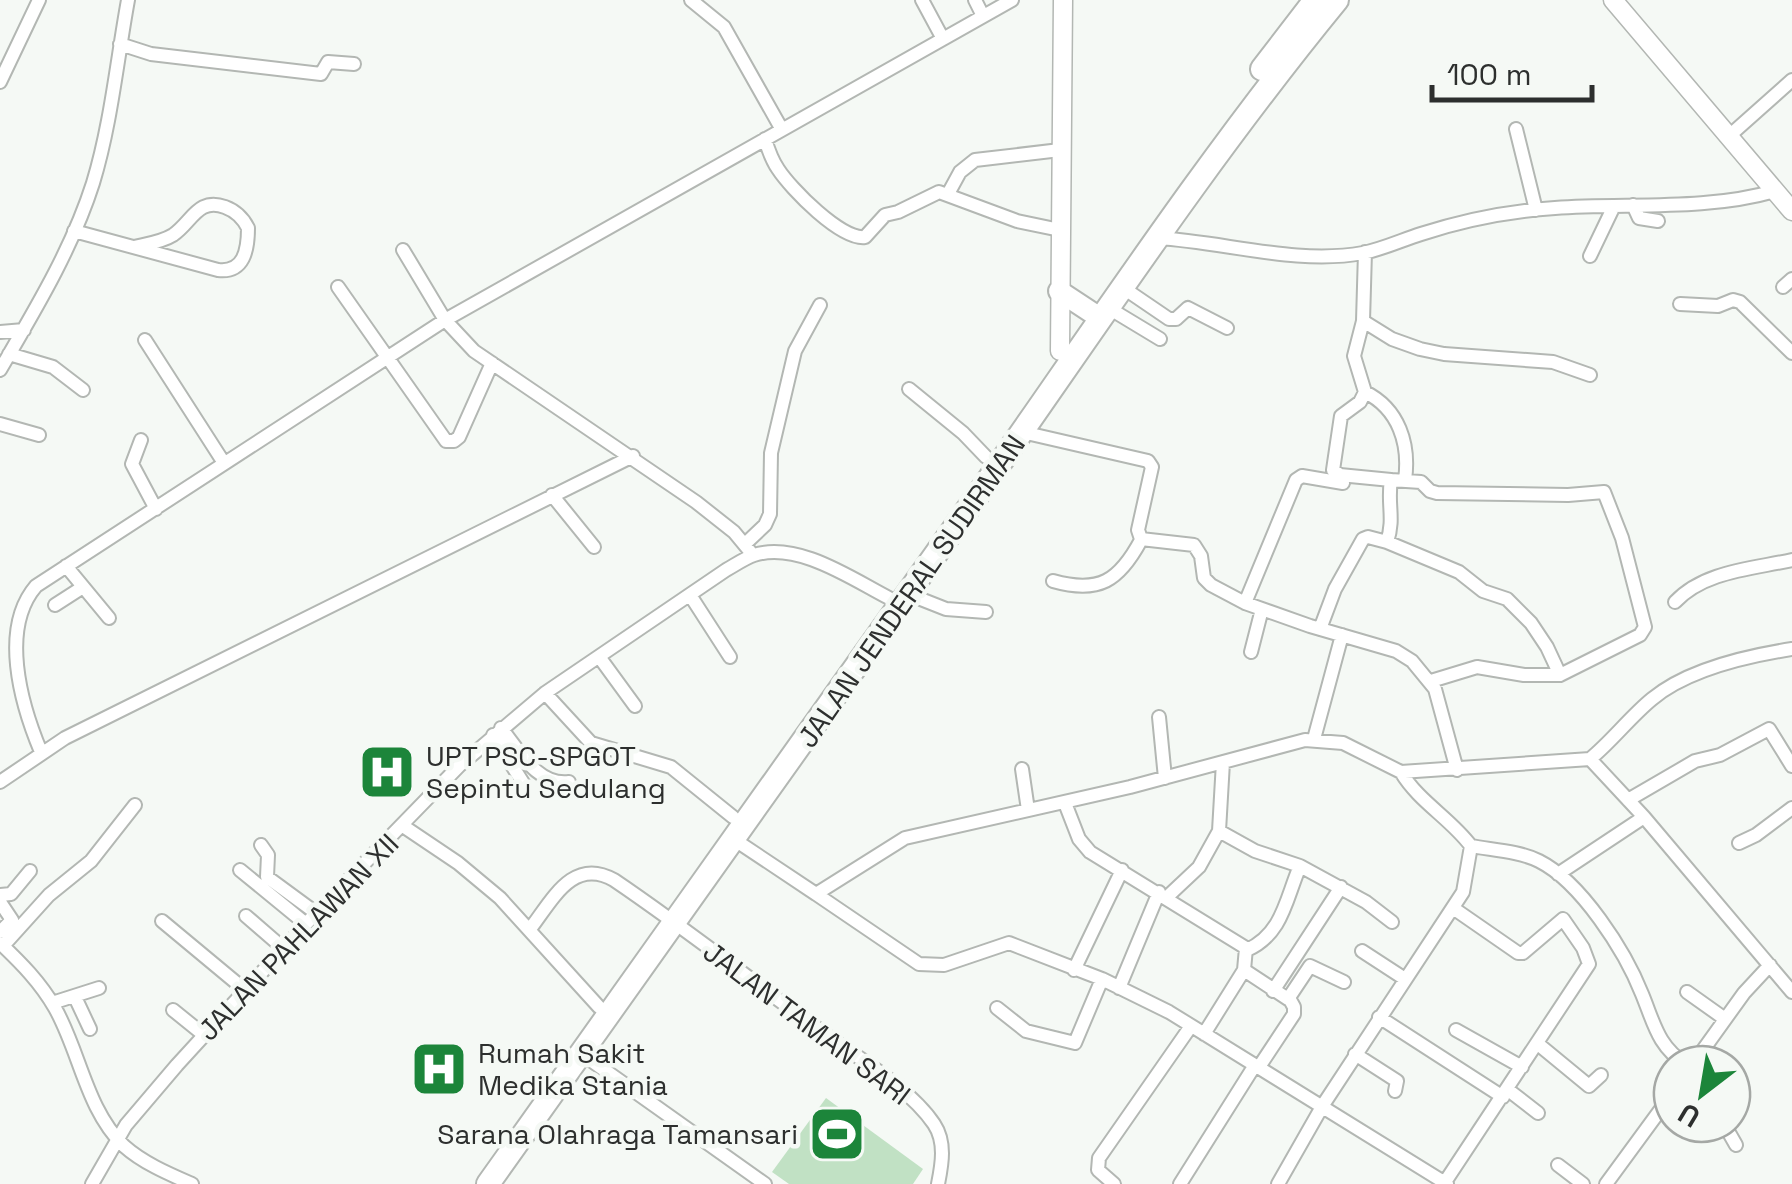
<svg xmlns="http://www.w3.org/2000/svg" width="1792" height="1184" font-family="'Space Grotesk',sans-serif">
<rect width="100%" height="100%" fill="#f5f9f5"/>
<path fill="#c1e1c4" d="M826,1098L923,1169L913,1184H789L772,1172Z"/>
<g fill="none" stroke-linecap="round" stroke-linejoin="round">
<g stroke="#b3b7b3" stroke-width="16">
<path id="street" d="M691,0L724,27L781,128
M922,0L943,39
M975,0L983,16
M120,44L151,54L321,74L328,62L354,64
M0,82L39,0
M1516,129L1536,210
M1728,137L1792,80
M765,139C768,149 771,159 778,169C791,189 841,240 865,237L885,215L898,212L939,192L1017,221L1060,230
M948,194L960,172L975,160L1060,150
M1633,205L1639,218L1658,221
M74,231L218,270C244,273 248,250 248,228C243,218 236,211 225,207C198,197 192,222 173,235C162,242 147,244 134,247
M1158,238C1225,242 1297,265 1363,253C1383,249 1402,240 1421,234C1464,220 1511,211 1555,208C1628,203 1705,211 1775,191
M403,250L445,320L474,351L696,502L734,532L753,555
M1590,256L1614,206
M338,287L446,441H454L459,437L492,363
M1122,287L1169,319H1176L1188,308L1227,328
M1783,287L1792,279
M1680,304L1718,306L1733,300L1740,302L1792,353
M1107,307L1160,339
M1363,321L1392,339L1420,349L1444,354L1553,362L1590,375
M0,332L24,330
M145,340L224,463
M9,354L53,367L83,390
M0,370C35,310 72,249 93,183C111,124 117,60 128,0
M909,389L963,433L986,457
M1365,392C1399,409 1410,444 1405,480
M0,424L39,435
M1022,432L1148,461L1152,467L1138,530L1141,539L1194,545L1201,556L1204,578L1211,585L1245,603L1310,626L1396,651L1412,661L1435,689L1457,770
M141,440L132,464L156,509
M1391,480L1421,482L1430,491L1437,493L1568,495L1604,492L1622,538L1645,627L1640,635L1560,675H1524L1477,667L1431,681
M552,495L594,547
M1387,542L1459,572L1483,591L1507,599L1531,623L1547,647L1560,675
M746,543L765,525L770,514L771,453L795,351L820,305
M66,566L109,618
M1053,581C1099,594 1119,581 1141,540
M908,594L946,609L986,612
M690,595L730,657
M1675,602C1704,571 1752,569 1792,560
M1245,603L1296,480L1302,476L1343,483
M55,605L83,587
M1320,629L1335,589L1363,539L1368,537L1387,542C1395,518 1387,504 1391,480L1340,475L1333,470L1341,416L1360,402L1365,392L1354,356L1363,321L1365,252
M1251,652L1262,609
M600,658L635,706
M545,693L591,743L671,767L733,817
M1159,717L1165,778
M501,728C519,750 537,786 569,782
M493,735L525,786
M1314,739L1342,635
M41,752C20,702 0,628 36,586L445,320L1012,0
M1590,759C1612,741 1630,717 1652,699C1688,669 1747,656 1792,649
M1022,769L1028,810
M0,782L65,738L633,456
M1628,800L1695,761L1720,755L1769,729L1792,766
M1065,803L1079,839L1090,852L1246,948L1244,970L1288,999L1310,966L1344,982
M403,826L458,863L500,898L599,1007
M1219,831L1255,851L1300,866
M735,840L816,894L905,838L1130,787L1305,740L1343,743L1401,772L1590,759L1644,817L1792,992
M1739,843L1756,835L1792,808
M261,845L268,855L267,877L316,913
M1471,846C1492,850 1519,851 1539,861C1581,882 1625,951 1642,994C1654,1023 1658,1047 1686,1064
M240,870L306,924
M1558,874L1644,817
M816,894L919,964L944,965L1009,943L1102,979L1169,1012L1447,1184
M0,895L11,894L30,871
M1166,898L1199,867L1219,831L1223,762
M0,902L12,920L0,932
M246,916L283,948
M162,921L245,990
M530,929C553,899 573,857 614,880C685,928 752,981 821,1031C855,1056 910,1088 934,1124C946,1142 942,1164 938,1184
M0,943C21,963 40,982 55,1008C80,1052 86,1109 124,1146C143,1163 169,1174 192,1184
M3,946L49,895L91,861L135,805
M1247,950C1283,934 1286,898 1300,866L1366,902L1392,922
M1362,951L1405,979
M1074,970L1122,870
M1119,988L1159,892
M1273,991L1341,887
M1687,992L1725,1019
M75,997L90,1029
M52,1003L99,988
M997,1008L1026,1031L1075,1043L1102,979
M173,1010L204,1035
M1379,1017L1503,1097
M1456,1030L1522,1067
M1204,1034L1244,970
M1538,1044L1589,1086L1601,1075
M582,1054L765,1184
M1355,1054L1397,1081L1395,1091
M1693,1064L1744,993L1770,965
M1259,1067L1294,1014V1007L1289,998
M1507,1089L1538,1113
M1724,1124L1736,1145
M1558,1165L1583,1184
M1445,1182L1589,964L1583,948L1563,919L1523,953H1518L1453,908
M92,1184L126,1125L177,1065L316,913L459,766L545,693L726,570C735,565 745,558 754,555C798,541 852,579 889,598
M1114,1184L1098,1170L1099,1158L1191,1026
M1180,1184L1255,1065
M1278,1184L1323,1105L1463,892L1471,846C1450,818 1419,802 1401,772
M1606,1184L1672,1094"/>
</g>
<g stroke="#b3b7b3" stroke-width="21">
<path id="secondary" d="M1613,0L1792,211
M1060,351L1063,0"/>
</g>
<g stroke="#b3b7b3" stroke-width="24">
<path id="primary" d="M1059,291L1100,318"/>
</g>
<g stroke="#b3b7b3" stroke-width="26">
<path id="highway" d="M1262,69L1315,0
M488,1184C652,952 819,721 982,489C1098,324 1209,156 1337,0"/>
</g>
<use href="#street" stroke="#fff" stroke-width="12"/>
<use href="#secondary" stroke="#fff" stroke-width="18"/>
<use href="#primary" stroke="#fff" stroke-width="20"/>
<use href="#highway" stroke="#fff" stroke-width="22"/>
</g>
<defs>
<g id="hospital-square" transform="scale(2.875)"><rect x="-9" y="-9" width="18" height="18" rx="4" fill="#1c853a" stroke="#f5f9f5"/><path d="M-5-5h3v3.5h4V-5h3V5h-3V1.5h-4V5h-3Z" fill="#fff"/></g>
<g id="stadium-square" transform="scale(2.875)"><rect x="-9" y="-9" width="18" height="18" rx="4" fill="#1c853a" stroke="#f5f9f5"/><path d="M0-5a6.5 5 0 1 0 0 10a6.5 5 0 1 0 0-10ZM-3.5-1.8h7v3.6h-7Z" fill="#fff"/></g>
</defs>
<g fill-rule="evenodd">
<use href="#hospital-square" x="387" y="772"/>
<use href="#hospital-square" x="439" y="1069"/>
<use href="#stadium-square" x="837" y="1134"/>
</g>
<g text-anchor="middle" stroke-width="9" stroke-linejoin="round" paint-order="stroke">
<g font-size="28" fill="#2d2f2e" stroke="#f5f9f5">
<text transform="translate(911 591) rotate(-55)" y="10">JALAN JENDERAL SUDIRMAN</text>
<text transform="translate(298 937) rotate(-46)" y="10">JALAN PAHLAWAN XII</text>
<text transform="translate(807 1023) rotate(37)" y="10">JALAN TAMAN SARI</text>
</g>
<g font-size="28" fill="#2d2f2e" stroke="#f5f9f5" text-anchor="start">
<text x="426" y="766">UPT PSC-SPGOT<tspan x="426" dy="32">Sepintu Sedulang</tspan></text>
<text x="478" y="1063">Rumah Sakit<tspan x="478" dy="32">Medika Stania</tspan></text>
<text x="798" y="1144" text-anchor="end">Sarana Olahraga Tamansari</text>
</g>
</g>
<g transform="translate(1702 1094) rotate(211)"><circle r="48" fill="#f5f9f5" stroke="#a5a8a5" stroke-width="2.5"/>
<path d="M0-8L18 38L0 25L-18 38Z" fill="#1c853a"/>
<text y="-15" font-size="28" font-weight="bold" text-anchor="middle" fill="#2d2f2e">U</text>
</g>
<path d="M1432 85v15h160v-15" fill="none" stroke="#2d2f2e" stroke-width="5"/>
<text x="1447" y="85" font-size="30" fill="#2d2f2e" stroke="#f5f9f5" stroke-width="8" paint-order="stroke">100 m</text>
</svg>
